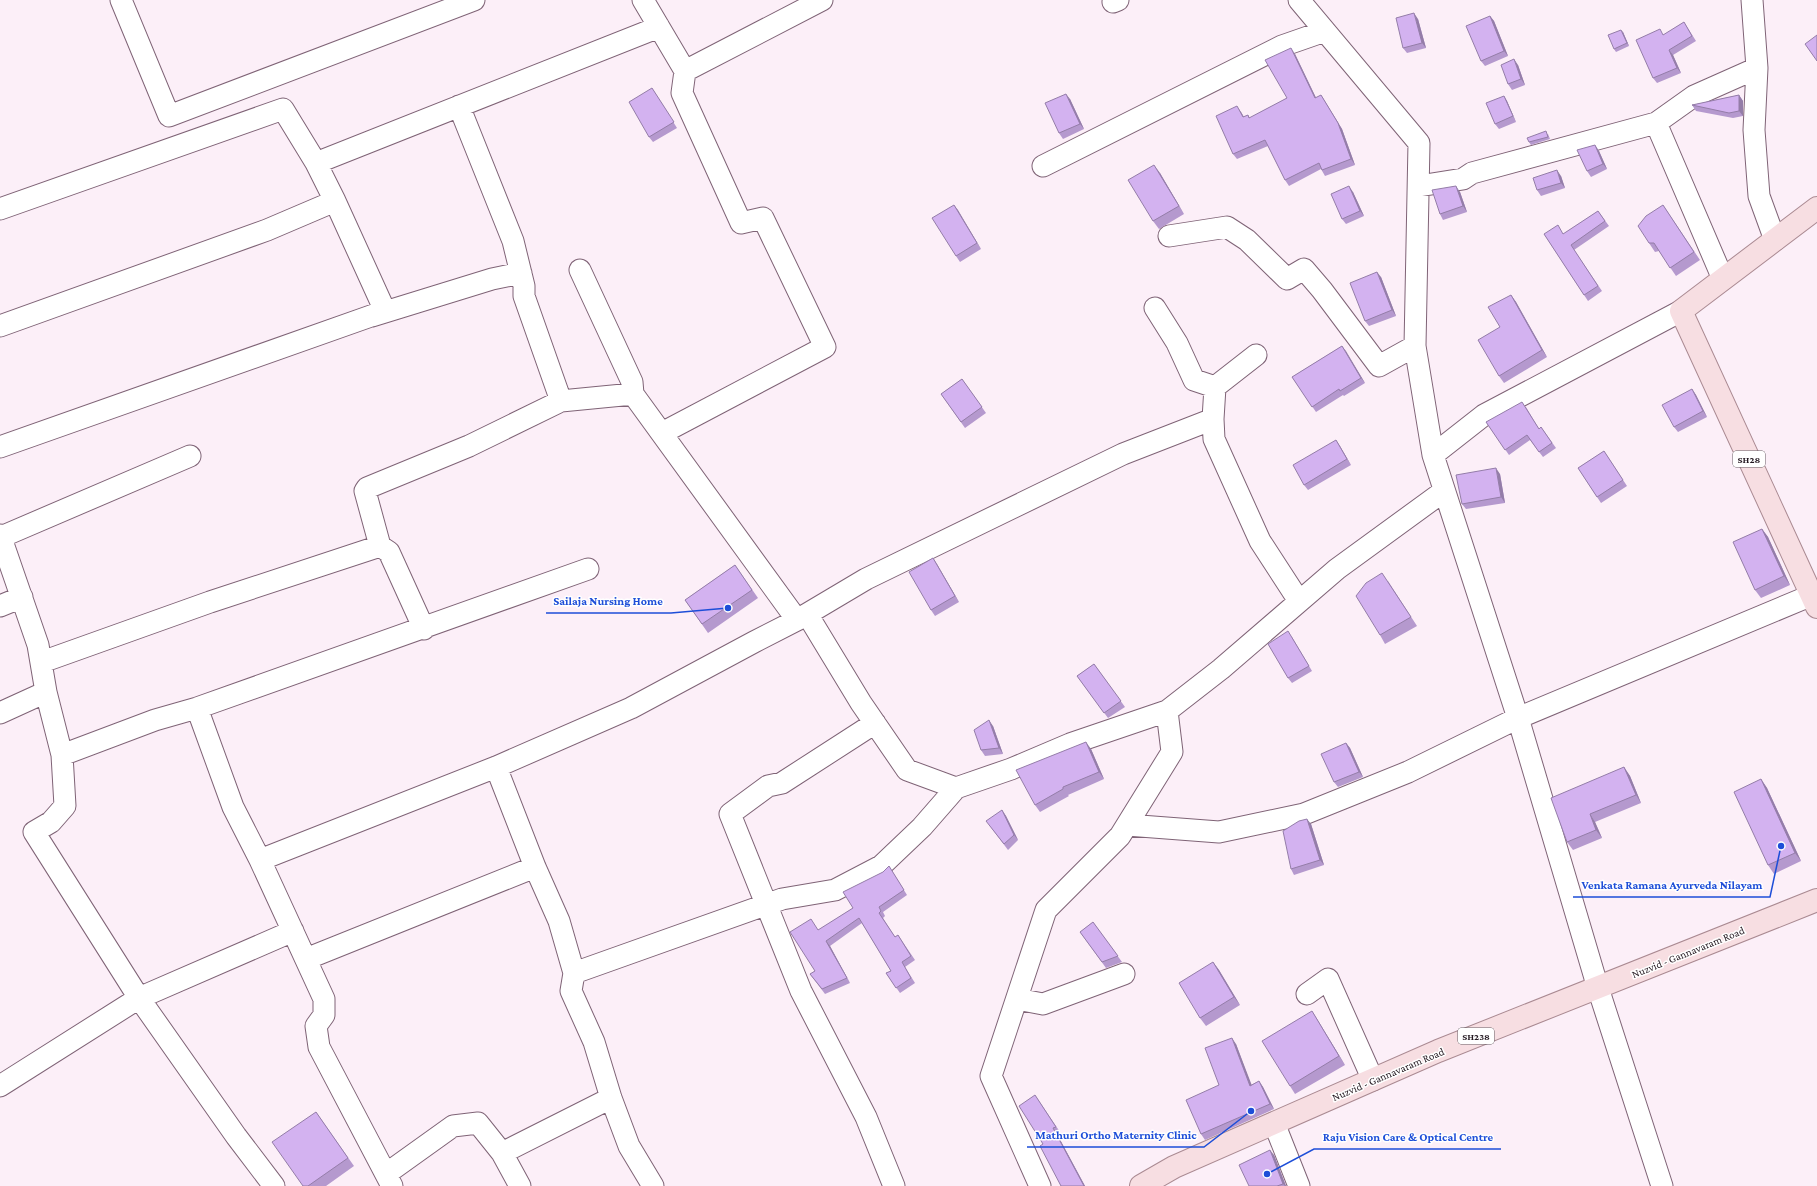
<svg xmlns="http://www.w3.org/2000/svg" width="1817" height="1186" font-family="'Crimson Pro',serif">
<rect width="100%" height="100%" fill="#fceff8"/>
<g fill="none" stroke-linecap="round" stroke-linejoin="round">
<g stroke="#7f6376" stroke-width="23">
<path id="minor" d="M121,0L169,116L474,0
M643,0L685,71L682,93L741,223L763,218L825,347L662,433
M1299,0L1419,143L1415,346L1433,455
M1752,0L1757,68
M1113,2L1118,0
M685,71L822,0
M459,106L513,241L524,286V296L561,401
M1656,123L1723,279
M316,163L659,27
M1043,166L1282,46L1325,31
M1419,186L1463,179L1472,173L1656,123L1694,96L1757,68L1754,130L1759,196L1775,240
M0,209L283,109L316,163L335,201L385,311L0,447
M1169,236L1227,227L1247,240L1287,279L1304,269L1322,290L1379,366L1415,346
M580,270L632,382L633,394L797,620
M1155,308L1177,343L1194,380L1215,387
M372,316L492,279L521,273
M0,326L267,230L335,201
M1256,355L1215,387L1213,419L1214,439L1260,541L1299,601
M0,535L38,645L46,692L62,755L65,806L51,822L34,832L139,998L236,1136L274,1186
M1,537L190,456
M0,606L22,597
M807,614L861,703L907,770L956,788
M424,629L389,552L380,546L365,491L367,488L469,446L561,401L633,394
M42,662L210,602L380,546
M197,708L233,807L260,860L324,999V1015L316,1026L319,1047L392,1186
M0,713L46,692
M875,723L782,783L768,786L730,814L801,991L866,1117L894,1186
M62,755L155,720L197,708L588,569
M496,767L535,867L559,921L574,973L571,991L594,1042L611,1098L629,1146L653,1186
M1127,825L1219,832L1304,814L1408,772L1518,718L1812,595
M260,860L496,767L631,708L754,642L797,620L866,579L1123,454L1213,419
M306,959L535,867
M574,973L782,899L835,890L881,866L922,827L956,788L1011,769L1070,744L1167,711L1221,669L1337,569L1444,491
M1307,994L1328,979L1373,1080
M1017,999L1043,1004L1124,974
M0,1086L139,998L293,931
M1274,1123L1299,1186
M502,1153L611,1098
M386,1174L453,1126L478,1123L502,1153L520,1186
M1040,1186L991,1076L1046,910L1120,836L1172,752L1167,711
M1662,1186L1598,988L1518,718L1433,455L1484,415L1681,311"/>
</g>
<g stroke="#aa8a92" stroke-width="24">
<path id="major" d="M1817,208L1681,311L1817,607
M1141,1186L1174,1167L1438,1051L1817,900"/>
</g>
<use href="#minor" stroke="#fff" stroke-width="21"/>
<use href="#major" stroke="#f7dee2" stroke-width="22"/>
</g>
<path fill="#b599ce" d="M1490,16L1494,21L1508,56L1485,66L1481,61Z
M1418,19L1426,48L1407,53L1403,48Z
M1684,22L1696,41L1673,55L1681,73L1657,83L1653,78L1664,35Z
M1623,32L1629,46L1616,52L1614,49Z
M1295,54L1316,98L1321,95L1342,129L1355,165L1325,176L1321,169L1289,186L1285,180L1268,146L1237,159L1233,154L1241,112L1244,117L1248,115L1250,118L1287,98Z
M1518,65L1525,85L1512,90L1508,84Z
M652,88L677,128L653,142L649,137Z
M1739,95L1743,101V116L1733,118L1696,111L1692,105Z
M1504,96L1507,101L1516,122L1499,129L1495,124Z
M1070,99L1084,129L1063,139L1059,133Z
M1548,134L1550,139L1531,145L1529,142Z
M1595,145L1599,151L1607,169L1591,177L1587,171Z
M1160,173L1184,214L1159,229L1153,221Z
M1561,176L1565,188L1541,196L1537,190Z
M1353,192L1364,216L1346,224L1342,219Z
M1460,192L1467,212L1443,220L1440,214Z
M954,205L981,249L960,262L956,256Z
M1663,205L1700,260L1676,276L1659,251L1655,252L1649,243Z
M1598,211L1609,226L1574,250L1602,291L1588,301L1544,234H1564Z
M1381,277L1396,316L1369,326L1365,321Z
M1511,295L1516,302L1547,357L1504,383L1499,376L1500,327Z
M1342,346L1365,383L1344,396L1343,395L1316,412L1292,377Z
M962,379L986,413L965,428L941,394Z
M1692,389L1696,395L1707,417L1678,432L1674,427Z
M1526,407L1539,429L1541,427L1556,448L1543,457L1530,440L1509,455L1486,422Z
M1336,440L1351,465L1308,490L1304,485Z
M1604,451L1627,486L1601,503L1578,468Z
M1500,474L1505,503L1466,509L1462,504Z
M1762,529L1768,537L1790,585L1761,598L1755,590Z
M933,558L959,602L935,616L931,610Z
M735,565L758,598L708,633L685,600Z
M1388,581L1417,626L1385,644L1380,635Z
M1292,637L1312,671L1292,683L1288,678Z
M1094,664L1125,707L1108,718L1077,676Z
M993,726L1003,754L985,756L981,750Z
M1346,743L1350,748L1363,777L1338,787L1334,782Z
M1091,749L1104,779L1068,795L1069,796L1040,812L1035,805Z
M1624,767L1630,776L1641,803L1595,822L1602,838L1573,850L1567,842Z
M1761,779L1767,788L1801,861L1774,874L1768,865Z
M1002,810L1006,816L1018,840L1008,850L990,826Z
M1311,824L1324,865L1294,875L1291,869Z
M889,866L907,895L883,912L885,916L883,918L895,937L898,935L915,960L905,967L915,983L900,993L886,973L891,971L862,923L830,946L850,983L825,994L810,974L815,971L819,930L853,908L883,872Z
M1093,922L1122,962L1106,968L1080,932Z
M1213,962L1219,970L1240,1005L1206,1026L1200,1018Z
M1312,1011L1317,1019L1345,1065L1295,1094L1290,1086Z
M1236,1044L1251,1085L1259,1081L1263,1087L1274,1109L1205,1140L1201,1134L1219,1085Z
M1035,1095L1060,1132L1057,1134L1085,1186H1061L1043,1144Z
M316,1112L354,1166L326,1186H303Z
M1274,1155L1286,1186H1249Z"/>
<path fill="#947da8" d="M1414,13L1418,19L1426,48L1422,43Z
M1490,16L1494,21L1508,56L1504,51Z
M1621,30L1623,32L1629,46L1627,43Z
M1291,48L1295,54L1319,104L1315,98Z
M1669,50L1673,55L1681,73L1677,68Z
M1514,59L1518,65L1525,85L1521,79Z
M1066,94L1070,99L1084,129L1080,124Z
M1321,95L1342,129L1355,165L1351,159Z
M1739,95L1743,101V116L1739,111Z
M1504,96L1507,101L1516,122L1513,116Z
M1237,106L1241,112L1247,123L1243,117Z
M1595,145L1599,151L1607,169L1603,164Z
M1154,165L1160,173L1184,214L1179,206Z
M1557,170L1561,176L1565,188L1561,183Z
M1349,186L1353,192L1364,216L1360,211Z
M1456,186L1460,192L1467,212L1463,206Z
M954,205L958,210L981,249L977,243Z
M1377,272L1381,277L1396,316L1392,310Z
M1511,295L1516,302L1547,357L1542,350Z
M1342,346L1346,351L1365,383L1361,378Z
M1692,389L1696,395L1707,417L1703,411Z
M1336,440L1340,446L1351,465L1347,459Z
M1496,468L1500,474L1505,503L1501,497Z
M1762,529L1768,537L1790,585L1784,576Z
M933,558L937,564L959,602L955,596Z
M989,720L993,726L1003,754L999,748Z
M1086,742L1091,749L1104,779L1099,772Z
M1346,743L1350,748L1363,777L1359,772Z
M1624,767L1630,776L1641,803L1636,795Z
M1761,779L1767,788L1801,861L1795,853Z
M1002,810L1006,816L1018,840L1014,835Z
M1590,814L1595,822L1602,838L1596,830Z
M1307,819L1311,824L1324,865L1320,860Z
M826,941L830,946L850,983L847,978Z
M1213,962L1219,970L1240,1005L1234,997Z
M1312,1011L1317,1019L1345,1065L1339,1056Z
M1232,1038L1236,1044L1254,1091L1250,1086Z
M1259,1081L1263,1087L1274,1109L1270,1104Z
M1053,1128L1057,1134L1085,1186H1084Z
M1270,1150L1274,1155L1286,1186H1285L1283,1184Z"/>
<path fill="#d3b2f0" stroke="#947da8" d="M1414,13L1422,43L1403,48L1396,18Z
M1490,16L1504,51L1481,61L1466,26Z
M1684,22L1692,36L1669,50L1677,68L1653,78L1636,40L1660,29L1663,35Z
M1621,30L1627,43L1614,49L1608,35Z
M1817,35V61L1805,44Z
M1291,48L1315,98L1321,95L1338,123L1351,159L1322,170L1319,163L1285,180L1265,140L1233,154L1216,116L1237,106L1243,117L1248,115L1249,118L1287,98L1265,60Z
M1514,59L1521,79L1508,84L1501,65Z
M652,88L674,122L649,137L629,102Z
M1066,94L1080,124L1059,133L1045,103Z
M1739,95V111L1729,113L1692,105Z
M1504,96L1513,116L1495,124L1486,103Z
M1546,131L1548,137L1529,142L1527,138Z
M1595,145L1603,164L1587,171L1577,150Z
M1154,165L1179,206L1153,221L1128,180Z
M1557,170L1561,183L1537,190L1533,178Z
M1349,186L1360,211L1342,219L1331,194Z
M1456,186L1463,206L1440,214L1432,190Z
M954,205L977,243L956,256L932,218Z
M1663,205L1694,252L1670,268L1654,243H1649L1638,226L1646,216Z
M1598,211L1605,221L1571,245L1598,286L1584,295L1544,234L1558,225L1563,234Z
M1377,272L1392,310L1365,321L1350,283Z
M1511,295L1542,350L1499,376L1478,340L1500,327L1488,307Z
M1342,346L1361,378L1340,391L1339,389L1312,407L1292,377Z
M962,379L982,407L961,422L941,394Z
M1692,389L1703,411L1674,427L1662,405Z
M1522,402L1539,429L1541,427L1552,443L1539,452L1527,435L1505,450L1486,422Z
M1336,440L1347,459L1304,485L1293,465Z
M1604,451L1623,480L1597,497L1578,468Z
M1496,468L1501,497L1462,504L1456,475Z
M1762,529L1784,576L1755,590L1733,542Z
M933,558L955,596L931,610L909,572Z
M735,565L752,590L702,624L685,600Z
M1382,573L1411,617L1380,635L1356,596L1366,583Z
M1288,631L1309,666L1288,678L1268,644Z
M1094,664L1121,701L1104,713L1077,676Z
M989,720L999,748L981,750L974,730Z
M1086,742L1099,772L1063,787V789L1035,805L1016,770Z
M1346,743L1359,772L1334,782L1321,754Z
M1624,767L1636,795L1590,814L1596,830L1567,842L1551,798Z
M1761,779L1795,853L1768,865L1734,792Z
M1002,810L1014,835L1004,844L986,821Z
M1307,819L1320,860L1291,869L1283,831L1299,821Z
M889,866L904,890L879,907L881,911L879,913L895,937L898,935L911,956L902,962L911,978L896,988L886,973L891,971L859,918L826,941L847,978L822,989L810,974L815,971L790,932L811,919L818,930L853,908L843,892L883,872Z
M1093,922L1118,956L1102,962L1080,932Z
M1213,962L1234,997L1200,1018L1179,983Z
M1312,1011L1339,1056L1290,1086L1262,1041Z
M1232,1038L1250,1086L1259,1081L1270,1104L1201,1134L1186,1100L1219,1085L1205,1048Z
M1035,1095L1056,1127L1053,1128L1084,1186H1061L1040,1146L1043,1144L1019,1106Z
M316,1112L348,1158L308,1186H303L272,1142Z
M1270,1150L1283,1184L1277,1186H1249L1239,1165Z"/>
<g text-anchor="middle" stroke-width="3" stroke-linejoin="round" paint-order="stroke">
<g fill="#fff" stroke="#655d63" stroke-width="1">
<rect x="1733" y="451" width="32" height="16" rx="3"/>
<rect x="1458" y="1028" width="36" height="16" rx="3"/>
</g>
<g font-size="10" font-weight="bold" fill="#231820">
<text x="1749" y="463">SH28</text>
<text x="1476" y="1040">SH238</text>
</g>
<g font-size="11" fill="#231820" stroke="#fff">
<text transform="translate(1688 952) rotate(-22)" y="4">Nuzvid - Gannavaram Road</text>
<text transform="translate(1388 1074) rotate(-23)" y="4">Nuzvid - Gannavaram Road</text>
</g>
</g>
<path fill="none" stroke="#1d4ed8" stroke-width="1.5" d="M728 608L671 613H546M1781 846L1770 897H1573M1251 1111L1204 1147H1027M1267 1174L1314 1149H1501"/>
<g fill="#1d4ed8" stroke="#fff" stroke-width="1.5">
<circle cx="728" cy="608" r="4"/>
<circle cx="1781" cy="846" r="4"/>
<circle cx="1251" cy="1111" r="4"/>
<circle cx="1267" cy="1174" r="4"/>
</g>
<g font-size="12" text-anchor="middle" font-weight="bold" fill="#1d4ed8" stroke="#fff" stroke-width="3" stroke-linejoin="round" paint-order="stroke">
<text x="608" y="605">Sailaja Nursing Home</text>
<text x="1672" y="889">Venkata Ramana Ayurveda Nilayam</text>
<text x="1116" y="1139">Mathuri Ortho Maternity Clinic</text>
<text x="1408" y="1141">Raju Vision Care &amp; Optical Centre</text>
</g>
</svg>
